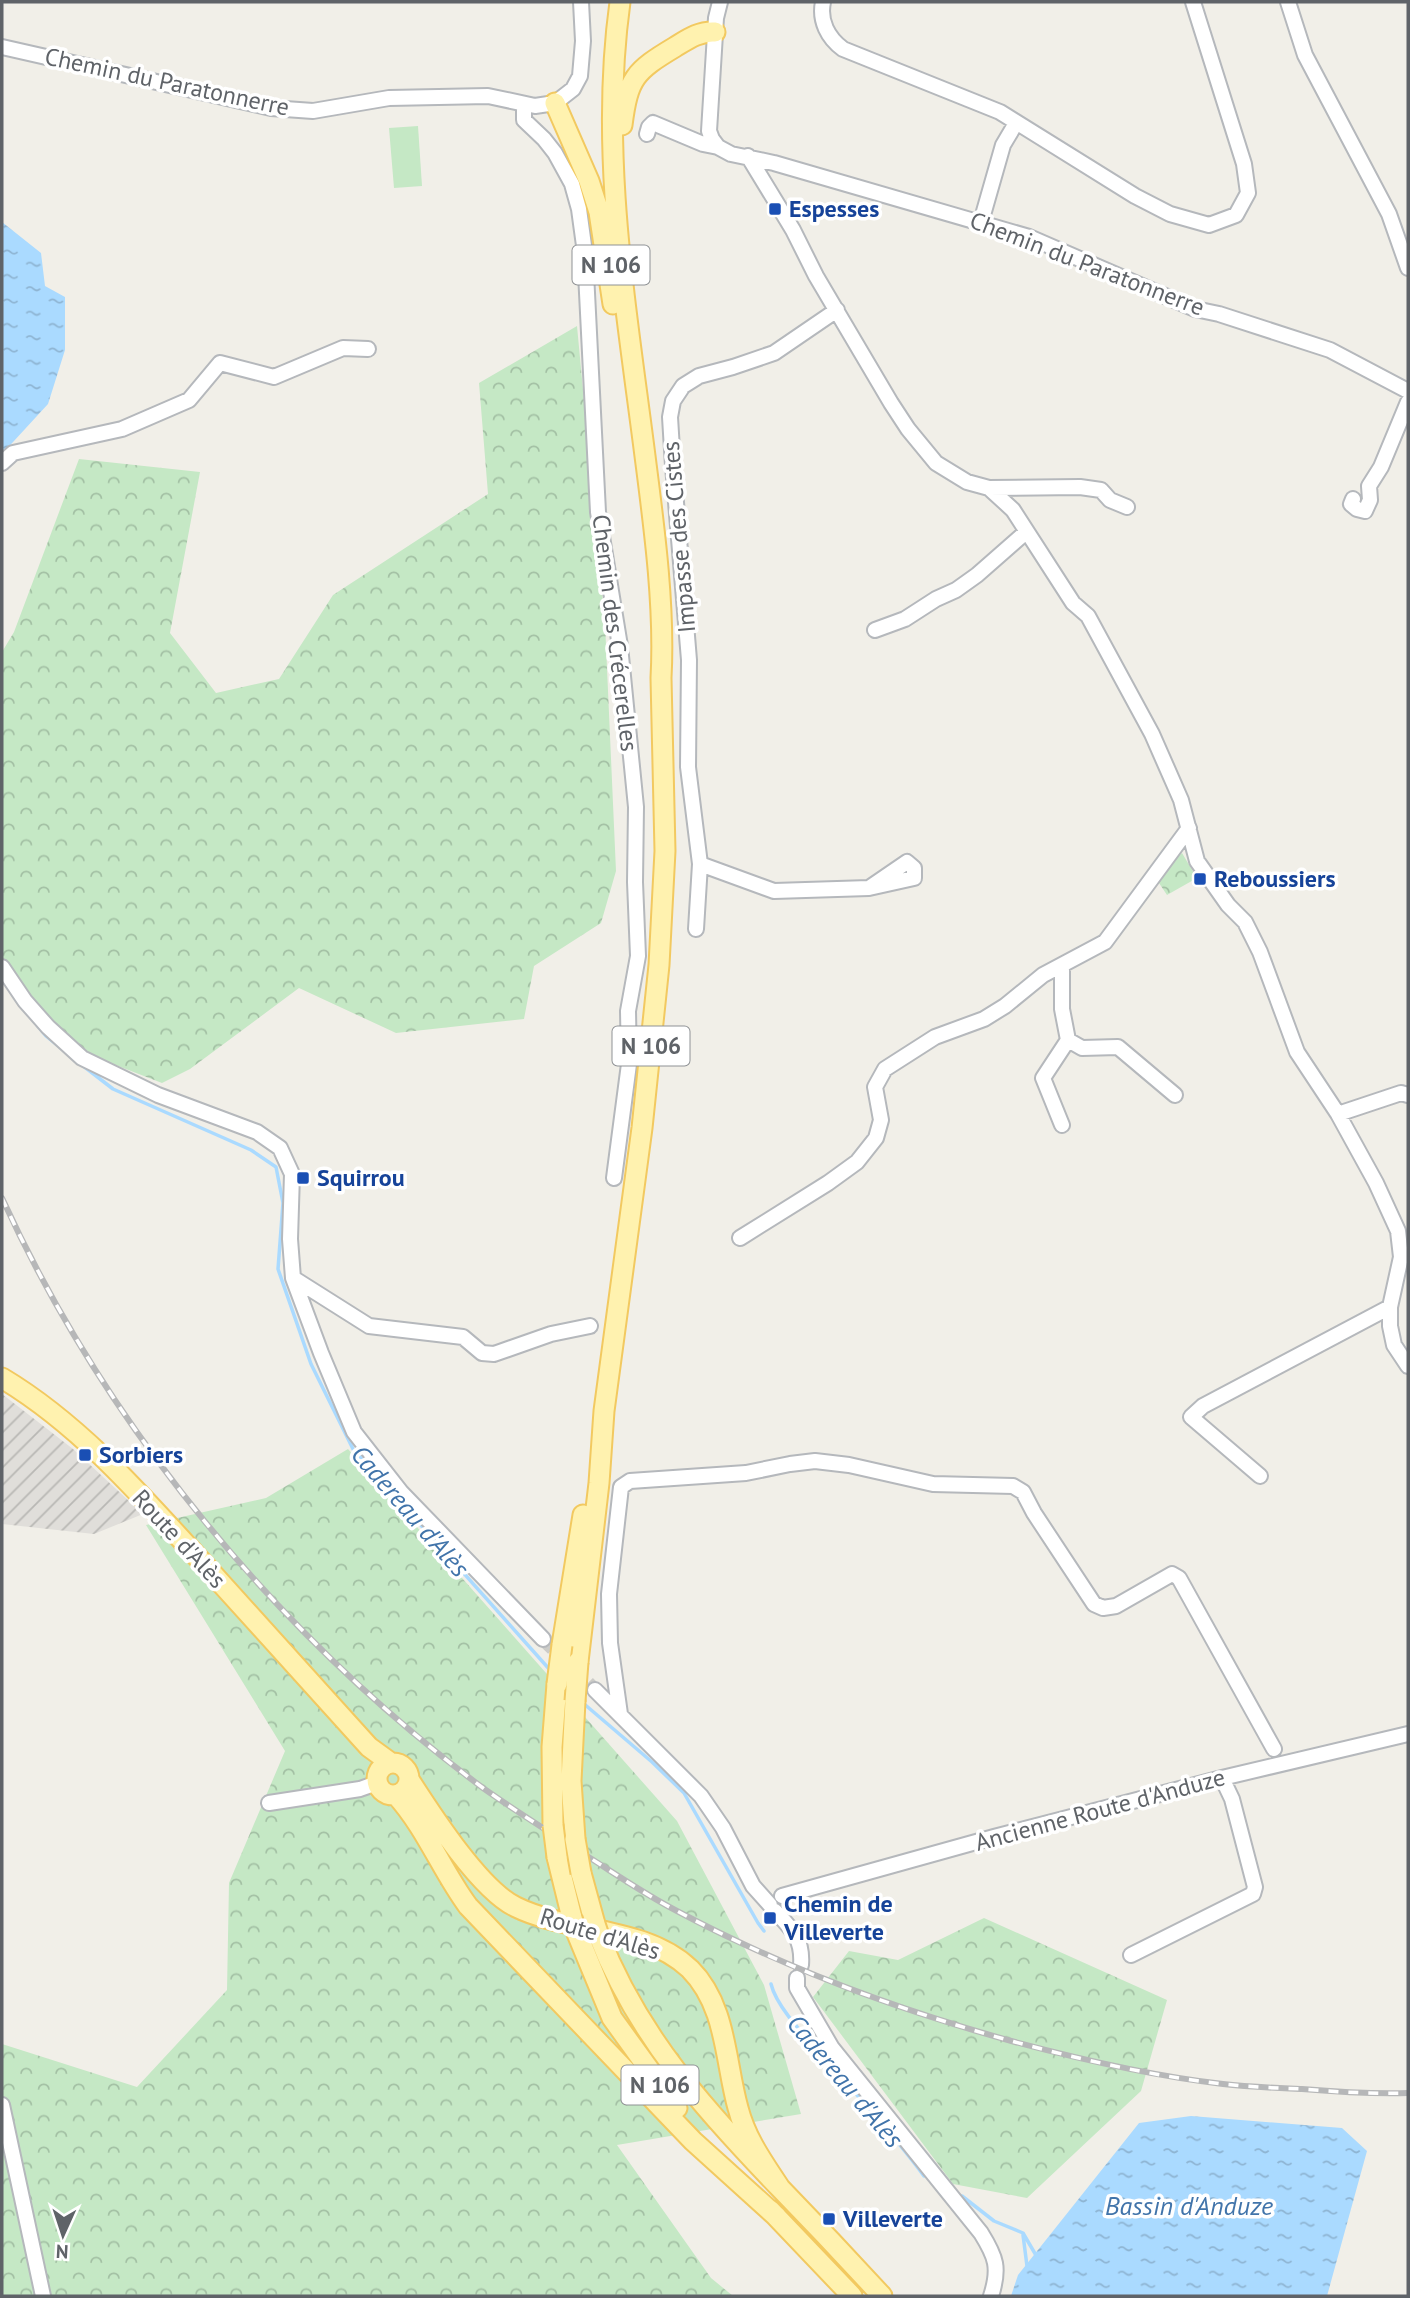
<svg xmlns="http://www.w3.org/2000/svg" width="1410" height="2298" font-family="'PT Sans',sans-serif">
<defs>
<pattern id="industrial-furrows" width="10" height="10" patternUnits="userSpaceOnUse" patternTransform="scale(1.75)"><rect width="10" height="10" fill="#e0deda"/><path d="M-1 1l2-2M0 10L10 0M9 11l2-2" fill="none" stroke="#b9b8b5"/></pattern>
<pattern id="forest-crowns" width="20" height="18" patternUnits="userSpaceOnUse" patternTransform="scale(1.75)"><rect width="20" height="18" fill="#c5e8c5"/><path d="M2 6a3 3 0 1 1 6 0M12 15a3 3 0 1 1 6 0" fill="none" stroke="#a3c0a4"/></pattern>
<pattern id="water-ripples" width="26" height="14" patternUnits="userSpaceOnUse" patternTransform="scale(1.75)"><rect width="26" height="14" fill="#aadaff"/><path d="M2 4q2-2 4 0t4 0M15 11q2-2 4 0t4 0" fill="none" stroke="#8eb4d2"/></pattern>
</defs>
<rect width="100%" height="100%" fill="#f1efe8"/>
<path fill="url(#industrial-furrows)" d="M2,1394L73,1449L143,1514L94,1534L2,1524Z"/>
<path fill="url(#forest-crowns)" d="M577,326L605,623L616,871L601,923L534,966L524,1019L396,1033L299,988L190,1069L162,1083L87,1054L27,996L2,956V652L14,632L79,459L200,472L170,633L216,693L279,679L333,595L488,494L479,383Z
M1182,853L1197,878L1167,895L1155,877Z
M348,1449L677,1821L764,1985L801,2114L617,2145L711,2278L733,2296H2V2044L137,2087L227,1990L229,1883L285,1751L146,1525L266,1498Z
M984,1918L1167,2000L1141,2091L1027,2198L953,2184L813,1997L849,1951L898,1960Z"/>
<path fill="#c5e8c5" d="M418,126L422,186L394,188L389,128Z"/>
<path fill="url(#water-ripples)" d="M2,222L41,253L45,286L65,297V350L48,404L2,454Z
M1191,2116L1342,2128L1367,2151L1327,2296H1011L1018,2275L1139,2123Z"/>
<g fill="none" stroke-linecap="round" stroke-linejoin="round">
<path stroke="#aadaff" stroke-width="3.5" d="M37,1025L46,1036L62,1049
M82,1065L113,1089L251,1150L276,1167L283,1203L278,1269L311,1364L353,1449L550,1670
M583,1703L652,1762L684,1793L758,1923L764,1931
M771,1984C777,2009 810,2041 827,2061C860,2099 895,2136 924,2176
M962,2196L994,2221L1023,2233L1037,2257
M1023,2235L1027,2266"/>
<path stroke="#ccccc8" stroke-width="14" stroke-dasharray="14 7" stroke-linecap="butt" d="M543,1639L595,1690"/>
<g stroke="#b5b8bc" stroke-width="18">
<path id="minor" d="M823,2C819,21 828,38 843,49L1000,112L1135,196L1170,214L1209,225L1236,215L1248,193L1244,164L1193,2
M1288,2L1305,55L1389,214L1408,268
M2,47L271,108L313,111L389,98L488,96L535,106L555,103L573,89L580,76L583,41L581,2
M524,104V120L544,139L555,153L572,184L579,209L585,253L598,512L620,646L636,807L635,882L638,956L628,1011L629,1064L614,1178
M647,134L649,127L653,123L703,144L718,147L731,154L774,163L1029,237L1195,309L1219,314L1330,350L1408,391
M718,147L712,139L709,131L716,18L720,2
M748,156L793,230L816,276L891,403L908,429L936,463L967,482L989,488L1013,510L1073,603L1088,616L1152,734L1181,800L1197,861L1228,905L1245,922L1260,952L1297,1052L1338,1114L1376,1183L1398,1231L1401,1257L1390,1307V1326L1394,1345L1408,1366
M981,222L1003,145L1016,123
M837,310L774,353L733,367L699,376L683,386L673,401L670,417L673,466L689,660L688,767L700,864L774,891L869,888L914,878V868L907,862L869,888
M2,463L13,453L122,429L189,400L220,363L274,377L343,348L368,349
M989,488L1080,487L1101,490L1110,500L1127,507
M1353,499L1351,504L1357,509L1365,511L1370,500L1369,486L1381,467L1408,402
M875,630L905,619L936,599L956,590L977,575L1026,532
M696,929L700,864
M1062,965V1009L1068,1040L1082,1048L1118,1047L1175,1095
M2,967L25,1001L48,1027L82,1058L158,1095L257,1132L280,1148L292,1174L290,1239L293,1278L321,1353L354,1432L401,1492L543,1639
M1338,1114L1401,1093L1408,1095
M1062,1125L1043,1078L1068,1040
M740,1238L828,1183L857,1162L876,1138L881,1120L875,1087L885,1069L935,1037L984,1019L1005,1006L1043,975L1105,942L1189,828
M293,1278L369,1326L463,1337L482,1353L494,1354L551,1334L590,1326
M1260,1476L1191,1417L1203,1406L1390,1307
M595,1690L701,1796L723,1828L753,1886L770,1905
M620,1714L610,1643L609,1594L621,1487L630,1481L746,1473L790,1464L815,1461L849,1465L933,1484L1013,1486L1023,1492L1034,1513L1094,1604L1103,1608L1116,1606L1172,1574L1179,1578L1274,1749
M269,1803L360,1789L377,1783
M782,1896L994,1837L1222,1778L1408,1734
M775,1911C792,1929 803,1939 801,1965
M1131,1955L1253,1894L1255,1887L1232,1799L1222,1778
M797,1978V1988L832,2048L981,2233C996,2257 1000,2268 991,2296
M2,2105L43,2296"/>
</g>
<g stroke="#f2c960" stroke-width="23">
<path id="major" d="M555,103L589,181L599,212L613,304
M622,125C628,78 635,71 675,47C688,39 699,31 715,32
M2,1378C79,1424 141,1495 201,1561C257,1623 313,1685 369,1747L391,1763
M562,1645L583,1515
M578,1662L599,1483L604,1411L642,1128L659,965L665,851L661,678C665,607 654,526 645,456C626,306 599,153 620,2
M377 1779a16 16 0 1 1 32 0a16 16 0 1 1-32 0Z
M410,1781C432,1815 480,1890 516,1907C569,1933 645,1926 690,1969C727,2006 725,2062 738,2108C746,2139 763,2162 780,2188
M396,1795C426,1828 442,1871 468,1906L693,2141L777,2217
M553,1825L552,1747L557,1684
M575,1839L571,1781L575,1701
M557,1857L572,1918
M581,1873L595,1924
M576,1931L612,2018L677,2108
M599,1936C638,2037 706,2111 780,2188C815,2224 849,2260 882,2296
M770,2210L852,2296"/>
</g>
<use href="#minor" stroke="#fff" stroke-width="14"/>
<use href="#major" stroke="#fff2af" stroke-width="19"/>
<g stroke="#b6b7b8" stroke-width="6">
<path id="rail" d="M2,1198C107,1428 280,1637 483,1788C517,1812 552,1834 587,1856C617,1875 646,1895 677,1911C784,1968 898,2010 1015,2042C1083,2060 1153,2076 1223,2084C1249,2087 1276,2088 1302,2089C1338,2092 1373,2094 1408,2093"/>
</g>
<use href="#rail" stroke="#fff" stroke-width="3.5" stroke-dasharray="10" stroke-linecap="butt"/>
<g stroke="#f2c960" stroke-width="23" stroke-linecap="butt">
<path id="major-bridge" d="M557,1684L562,1645
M575,1701L578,1662
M553,1825L557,1857
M575,1839L581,1873
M572,1918L576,1931
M595,1924L599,1936"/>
</g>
<use href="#major-bridge" stroke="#fff2af" stroke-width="19"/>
</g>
<g fill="#1a4fb4" stroke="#fff" stroke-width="2.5">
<rect x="768" y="202" width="14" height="14" rx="3.5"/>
<rect x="1193" y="872" width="14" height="14" rx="3.5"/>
<rect x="296" y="1171" width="14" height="14" rx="3.5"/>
<rect x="78" y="1448" width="14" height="14" rx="3.5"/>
<rect x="763" y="1911" width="14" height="14" rx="3.5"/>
<rect x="822" y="2212" width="14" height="14" rx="3.5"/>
</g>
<g text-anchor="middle" stroke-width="7" stroke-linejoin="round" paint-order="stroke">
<g fill="#fff" stroke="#8f9295" stroke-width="2">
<rect x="572.5" y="245.5" width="77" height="39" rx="5"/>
<rect x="612.5" y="1026.5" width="77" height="39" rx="5"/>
<rect x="621.5" y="2065.5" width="77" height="39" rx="5"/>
</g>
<g font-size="23" font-weight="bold" fill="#5f6368">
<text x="611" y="273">N 106</text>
<text x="651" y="1054">N 106</text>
<text x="660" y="2093">N 106</text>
</g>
<g font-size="24" fill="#5f6368" stroke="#fff">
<text transform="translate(167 82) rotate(12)" y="8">Chemin du Paratonnerre</text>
<text transform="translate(1087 264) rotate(21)" y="8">Chemin du Paratonnerre</text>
<text transform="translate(679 537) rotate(-95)" y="8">Impasse des Cistes</text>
<text transform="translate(615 633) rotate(83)" y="8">Chemin des Crécerelles</text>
<text transform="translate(179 1539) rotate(47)" y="8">Route d'Alès</text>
<text transform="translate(1100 1810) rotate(-15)" y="8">Ancienne Route d'Anduze</text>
<text transform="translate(600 1934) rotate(17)" y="8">Route d'Alès</text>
</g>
<g font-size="24" font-weight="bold" fill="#164399" stroke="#fff" text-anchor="start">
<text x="789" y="217">Espesses</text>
<text x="1214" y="887">Reboussiers</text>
<text x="317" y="1186">Squirrou</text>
<text x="99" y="1463">Sorbiers</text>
<text x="784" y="1912">Chemin de<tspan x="784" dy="28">Villeverte</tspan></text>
<text x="843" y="2227">Villeverte</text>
</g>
<g font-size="26" font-style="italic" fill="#4174aa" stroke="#fff">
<text transform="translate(410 1511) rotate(49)" y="9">Cadereau d'Alès</text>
<text transform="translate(845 2081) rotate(50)" y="9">Cadereau d'Alès</text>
<text x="1189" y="2215">Bassin d'Anduze</text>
</g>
</g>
<rect width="1410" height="2298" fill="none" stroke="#5f6368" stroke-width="7"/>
<g transform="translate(63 2235) rotate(183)" stroke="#ffffff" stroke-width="5" paint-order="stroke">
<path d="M0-5L12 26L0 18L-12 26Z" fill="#5f6368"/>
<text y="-10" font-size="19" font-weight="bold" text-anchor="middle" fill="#5f6368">N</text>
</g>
</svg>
